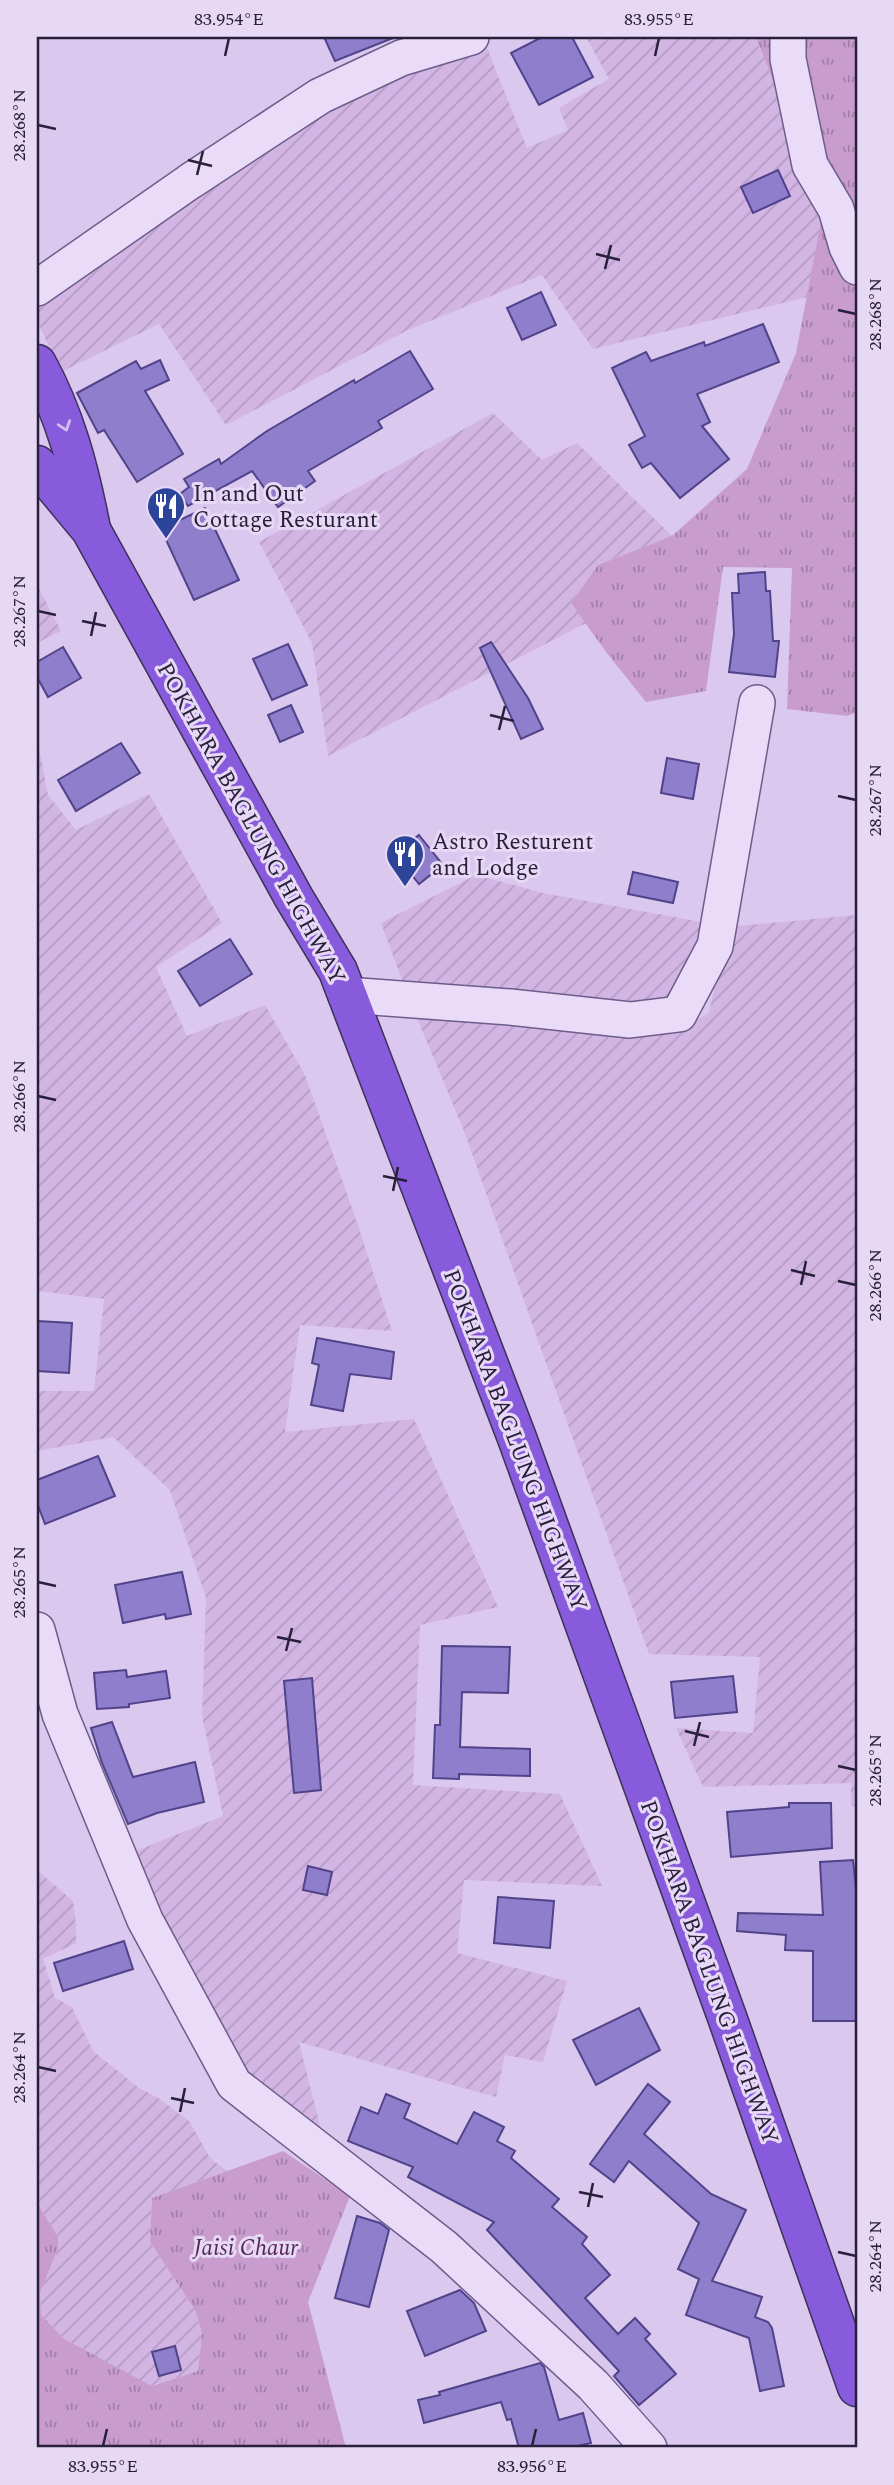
<svg xmlns="http://www.w3.org/2000/svg" width="894" height="2485" font-family="Spectral,serif">
  <defs>
    <pattern id="farmland-furrows" width="10" height="10" patternUnits="userSpaceOnUse" patternTransform="scale(1.75)"><rect width="10" height="10" fill="#d3b5e4"/><path d="M-1 1l2-2M0 10L10 0M9 11l2-2" fill="none" stroke="#b59bc4"/></pattern>
    <pattern id="grass-tufts" width="24" height="20" patternUnits="userSpaceOnUse" patternTransform="scale(1.75)"><rect width="24" height="20" fill="#c89ccd"/><path d="M3 7l-1-3M5 7V3M7 7l1-3M15 17l-1-3M17 17v-4M19 17l1-3" fill="none" stroke="#a27fa8"/></pattern>
  </defs>
  <rect width="100%" height="100%" fill="#dbc8ee"/>
  <g fill="url(#farmland-furrows)">
    <path d="M586 37H756L798 146 821 221 807 297 593 349 542 275 408 330 226 425 159 324 61 372 37 321V298L330 99 408 70 487 48 527 148 568 130 559 108 609 79Z"/>
    <path d="M493 413 542 460 577 443 672 536 598 565 571 603 586 623 328 756 312 643 259 542Z"/>
    <path d="M37 585 61 631 37 643Z"/>
    <path d="M37 737 48 795 76 830 149 794 222 923 156 967 187 1036 265 1005 305 1075 358 1225 392 1331 300 1325 285 1432 414 1419 498 1607 420 1625 413 1785 560 1794 602 1886 464 1880 457 1953 567 1981 543 2062 505 2055 496 2097 299 2042 322 2134 253 2082 201 1998 143 1875 136 1851 223 1816 202 1716 206 1598 170 1490 113 1437 37 1451V1391H94L104 1299 37 1291Z"/>
    <path d="M476 875 543 893 707 923 681 1003 558 1002 405 988 381 923Z"/>
    <path d="M857 915V1806H851V1783L703 1787 676 1728 753 1733 760 1657 649 1654 464 1131 412 1006 684 1027 709 1013 727 927Z"/>
    <path d="M37 1870 73 1901 76 1924V1943L43 1959 55 1998 72 2007 93 2051 139 2088 160 2099 190 2122 210 2158 227 2171 152 2198 150 2242 195 2310 202 2333 198 2371 151 2386 64 2339 41 2315 40 2293 58 2248V2237L37 2203Z"/>
  </g>
  <g fill="url(#grass-tufts)">
    <path d="M756 37H857V712L847 716 787 709 792 568 723 567 706 691 646 702 606 652 571 603 598 565 672 536 747 469 796 353 821 221 798 146Z"/>
    <path d="M283 2151 350 2196 308 2302 346 2448H37V2203L58 2237V2248L40 2293 41 2315 64 2339 152 2386 198 2371 202 2333 195 2310 150 2242 152 2198Z"/>
  </g>
  <g fill="#8e7ecc" stroke="#50438a" stroke-width="2">
    <path d="M324 37H393V38L335 61Z"/>
    <path d="M542 37H572L593 77 539 105 511 53Z"/>
    <path d="M778 170 790 196 753 213 741 187Z"/>
    <path d="M541 292 556 325 522 340 507 308Z"/>
    <path d="M763 324 779 362 697 394 710 422 702 426 729 459 680 498 651 463 642 468 629 445 645 436 612 368 646 352 651 361 704 342 705 346Z"/>
    <path d="M410 351 433 389 378 421 382 428 308 471 315 481 278 507 252 471 188 506 180 494 189 487 184 479 219 459 221 464 267 431 354 380 355 383Z"/>
    <path d="M160 360 169 380 145 391 183 454 137 482 104 430 98 433 77 393 136 361 141 369Z"/>
    <path d="M205 508 239 580 194 600 161 529Z"/>
    <path d="M765 572 766 591H770L773 641H779L775 677 729 672 734 634 732 593H739L738 574Z"/>
    <path d="M491 642 528 698 543 729 521 739 480 648Z"/>
    <path d="M288 644 307 685 272 700 253 659Z"/>
    <path d="M63 647 81 678 48 697 37 677V662Z"/>
    <path d="M291 705 303 732 280 742 268 715Z"/>
    <path d="M121 743 140 773 76 811 58 780Z"/>
    <path d="M667 758 699 764 693 799 661 793Z"/>
    <path d="M419 835 443 865 419 884 395 854Z"/>
    <path d="M633 872 678 882 673 903 628 894Z"/>
    <path d="M230 939 252 974 200 1006 178 971Z"/>
    <path d="M37 1321 72 1323 69 1373 37 1371Z"/>
    <path d="M317 1338 394 1352 391 1379 350 1374 343 1411 311 1405 319 1365 312 1363Z"/>
    <path d="M98 1456 115 1496 45 1524 37 1503V1480Z"/>
    <path d="M182 1572 191 1614 166 1619 165 1614 123 1623 115 1585Z"/>
    <path d="M442 1646 510 1647 508 1693 462 1692 460 1747 530 1749V1776L459 1774V1779L433 1778 435 1725H440Z"/>
    <path d="M126 1670 127 1677 166 1671 170 1698 129 1704V1707L97 1709 94 1673Z"/>
    <path d="M733 1676 737 1712 675 1718 671 1682Z"/>
    <path d="M312 1678 321 1790 294 1793 284 1681Z"/>
    <path d="M112 1722 133 1777 195 1762 204 1802 157 1813 128 1824 102 1763 91 1728Z"/>
    <path d="M789 1803H831L832 1848 731 1857 727 1812 789 1807Z"/>
    <path d="M853 1860 857 1897V2021H813V1951L785 1950 786 1935 737 1931 738 1913 823 1915 820 1862Z"/>
    <path d="M308 1866 332 1872 327 1895 303 1890Z"/>
    <path d="M498 1897 554 1901 550 1948 494 1943Z"/>
    <path d="M124 1941 133 1969 63 1991 54 1963Z"/>
    <path d="M639 2008 660 2050 596 2085 573 2040Z"/>
    <path d="M648 2084 670 2102 644 2134 711 2194 746 2210 712 2281 762 2297 755 2317 768 2322 772 2328 784 2386 760 2391 749 2338 686 2315 699 2279 678 2269 699 2223 629 2161 614 2182 590 2164Z"/>
    <path d="M386 2094 410 2104 404 2118 457 2144 474 2112 504 2127 497 2141 515 2151 511 2158 559 2199 552 2207 587 2237 582 2244 610 2275 585 2298 618 2334 635 2318 650 2334 645 2339 676 2374 639 2405 614 2376 619 2371 487 2230 494 2222 408 2177 413 2167 348 2141 361 2107 378 2114Z"/>
    <path d="M357 2216 380 2223 389 2230 369 2307 335 2298Z"/>
    <path d="M460 2290 474 2303 486 2331 425 2356 407 2311Z"/>
    <path d="M175 2346 181 2370 159 2376 152 2352Z"/>
    <path d="M540 2363 544 2367 559 2420 583 2413 591 2443 569 2448H519L511 2419 507 2420 501 2402 424 2423 418 2400 440 2395 439 2392Z"/>
  </g>
  <g fill="none" stroke-linecap="round" stroke-linejoin="round">
    <defs>
      <g id="minor">
        <path d="M788 37V59L810 165 836 209 847 247 857 267"/>
        <path d="M37 288 189 182 320 96 401 58 471 37"/>
        <path d="M346 995 510 1007 630 1020 679 1014 715 946 757 703"/>
        <path d="M37 1630 60 1714 145 1920 234 2084 444 2247 593 2385 649 2448"/>
      </g>
      <g id="highway">
        <path d="M37 364C65 415 79 468 90 524"/>
        <path d="M37 465 91 530 294 898 338 971 517 1438 727 2017 857 2387"/>
      </g>
    </defs>
    <use href="#minor" stroke="#6c5d8b" stroke-width="38"/>
    <use href="#highway" stroke="#3b3159" stroke-width="41"/>
    <use href="#minor" stroke="#eadcf9" stroke-width="35"/>
    <use href="#highway" stroke="#885bdc" stroke-width="38"/>
  </g>
  <defs><path id="oneway-chevron" d="M-2-3.5L2.5 0L-2 3.5" fill="none" stroke-width="1.6" stroke-linecap="round" stroke-linejoin="round" transform="scale(1.75)"/></defs>
  <use stroke="#d4bff1" href="#oneway-chevron" transform="translate(65 426) rotate(71)"/>
  <path fill="none" stroke="#28203b" stroke-width="2.5" d="M225 56 229 38M655 56 659 38M38 125 56 129M188 160 212 166M197 175 203 151M596 254 620 260M605 269 611 245M838 310 856 314M38 611 56 615M82 621 106 626M91 636 96 612M490 715 514 721M499 730 505 706M838 796 856 800M38 1096 56 1100M383 1176 407 1181M393 1191 398 1167M791 1270 815 1276M838 1281 856 1285M801 1285 806 1261M38 1582 56 1586M277 1637 301 1642M286 1651 292 1628M685 1731 709 1737M694 1746 700 1722M838 1766 856 1770M38 2067 56 2071M171 2098 194 2103M180 2112 185 2088M579 2192 603 2197M588 2207 593 2183M838 2252 856 2256M103 2446 107 2429M532 2446 536 2429"/>
  <defs>
    <symbol id="restaurant-pin" viewBox="-11 -11 22 30"><path d="M0 17L-7.5 6A9.5 9.5 0 1 1 7.5 6Z" fill="#2d4599" stroke="#e7d8f6"/><path d="M-5-6h1v4h1v-4h1v4h1v-4h1v5L-1.5 .5V6h-2V.5L-5-1ZM5-6V6H3V1.5H1.5Q1.5-4 5-6Z" fill="#fff"/></symbol>
  </defs>
  <g fill-rule="evenodd">
    <use href="#restaurant-pin" x="144" y="484" width="44" height="60"/>
    <use href="#restaurant-pin" x="383" y="832" width="44" height="60"/>
  </g>
  <g text-anchor="middle" stroke-width="6" stroke-linejoin="round" paint-order="stroke">
    <g font-size="23" fill="#28203b" stroke="#e7d8f6" text-anchor="start">
      <text x="193" y="501">In and Out<tspan x="193" dy="26">Cottage Resturant</tspan></text>
      <text x="432" y="849">Astro Resturent<tspan x="432" dy="26">and Lodge</tspan></text>
    </g>
    <g font-size="23" fill="#28203b" stroke="#e7d8f6">
      <text transform="translate(252 823) rotate(61)" y="8">POKHARA BAGLUNG HIGHWAY</text>
      <text transform="translate(516 1440) rotate(69)" y="8">POKHARA BAGLUNG HIGHWAY</text>
      <text transform="translate(710 1972) rotate(70)" y="8">POKHARA BAGLUNG HIGHWAY</text>
    </g>
    <g font-size="23" font-style="italic" fill="#572755" stroke="#e7d8f6">
      <text x="246" y="2255">Jaisi Chaur</text>
    </g>
  </g>
  <rect width="894" height="2485" fill="none" stroke="#e7d8f6" stroke-width="77"/>
  <rect x="38" y="38" width="818" height="2408" fill="none" stroke="#28203b" stroke-width="2.5"/>
  <g font-size="18" text-anchor="middle" fill="#28203b">
    <text x="229" y="25">83.954°E</text>
    <text x="659" y="25">83.955°E</text>
    <text transform="translate(19 125) rotate(-90)" y="6">28.268°N</text>
    <text transform="translate(875 314) rotate(-90)" y="6">28.268°N</text>
    <text transform="translate(19 611) rotate(-90)" y="6">28.267°N</text>
    <text transform="translate(875 800) rotate(-90)" y="6">28.267°N</text>
    <text transform="translate(19 1096) rotate(-90)" y="6">28.266°N</text>
    <text transform="translate(875 1285) rotate(-90)" y="6">28.266°N</text>
    <text transform="translate(19 1582) rotate(-90)" y="6">28.265°N</text>
    <text transform="translate(875 1770) rotate(-90)" y="6">28.265°N</text>
    <text transform="translate(19 2067) rotate(-90)" y="6">28.264°N</text>
    <text transform="translate(875 2256) rotate(-90)" y="6">28.264°N</text>
    <text x="103" y="2472">83.955°E</text>
    <text x="532" y="2472">83.956°E</text>
  </g>
</svg>
